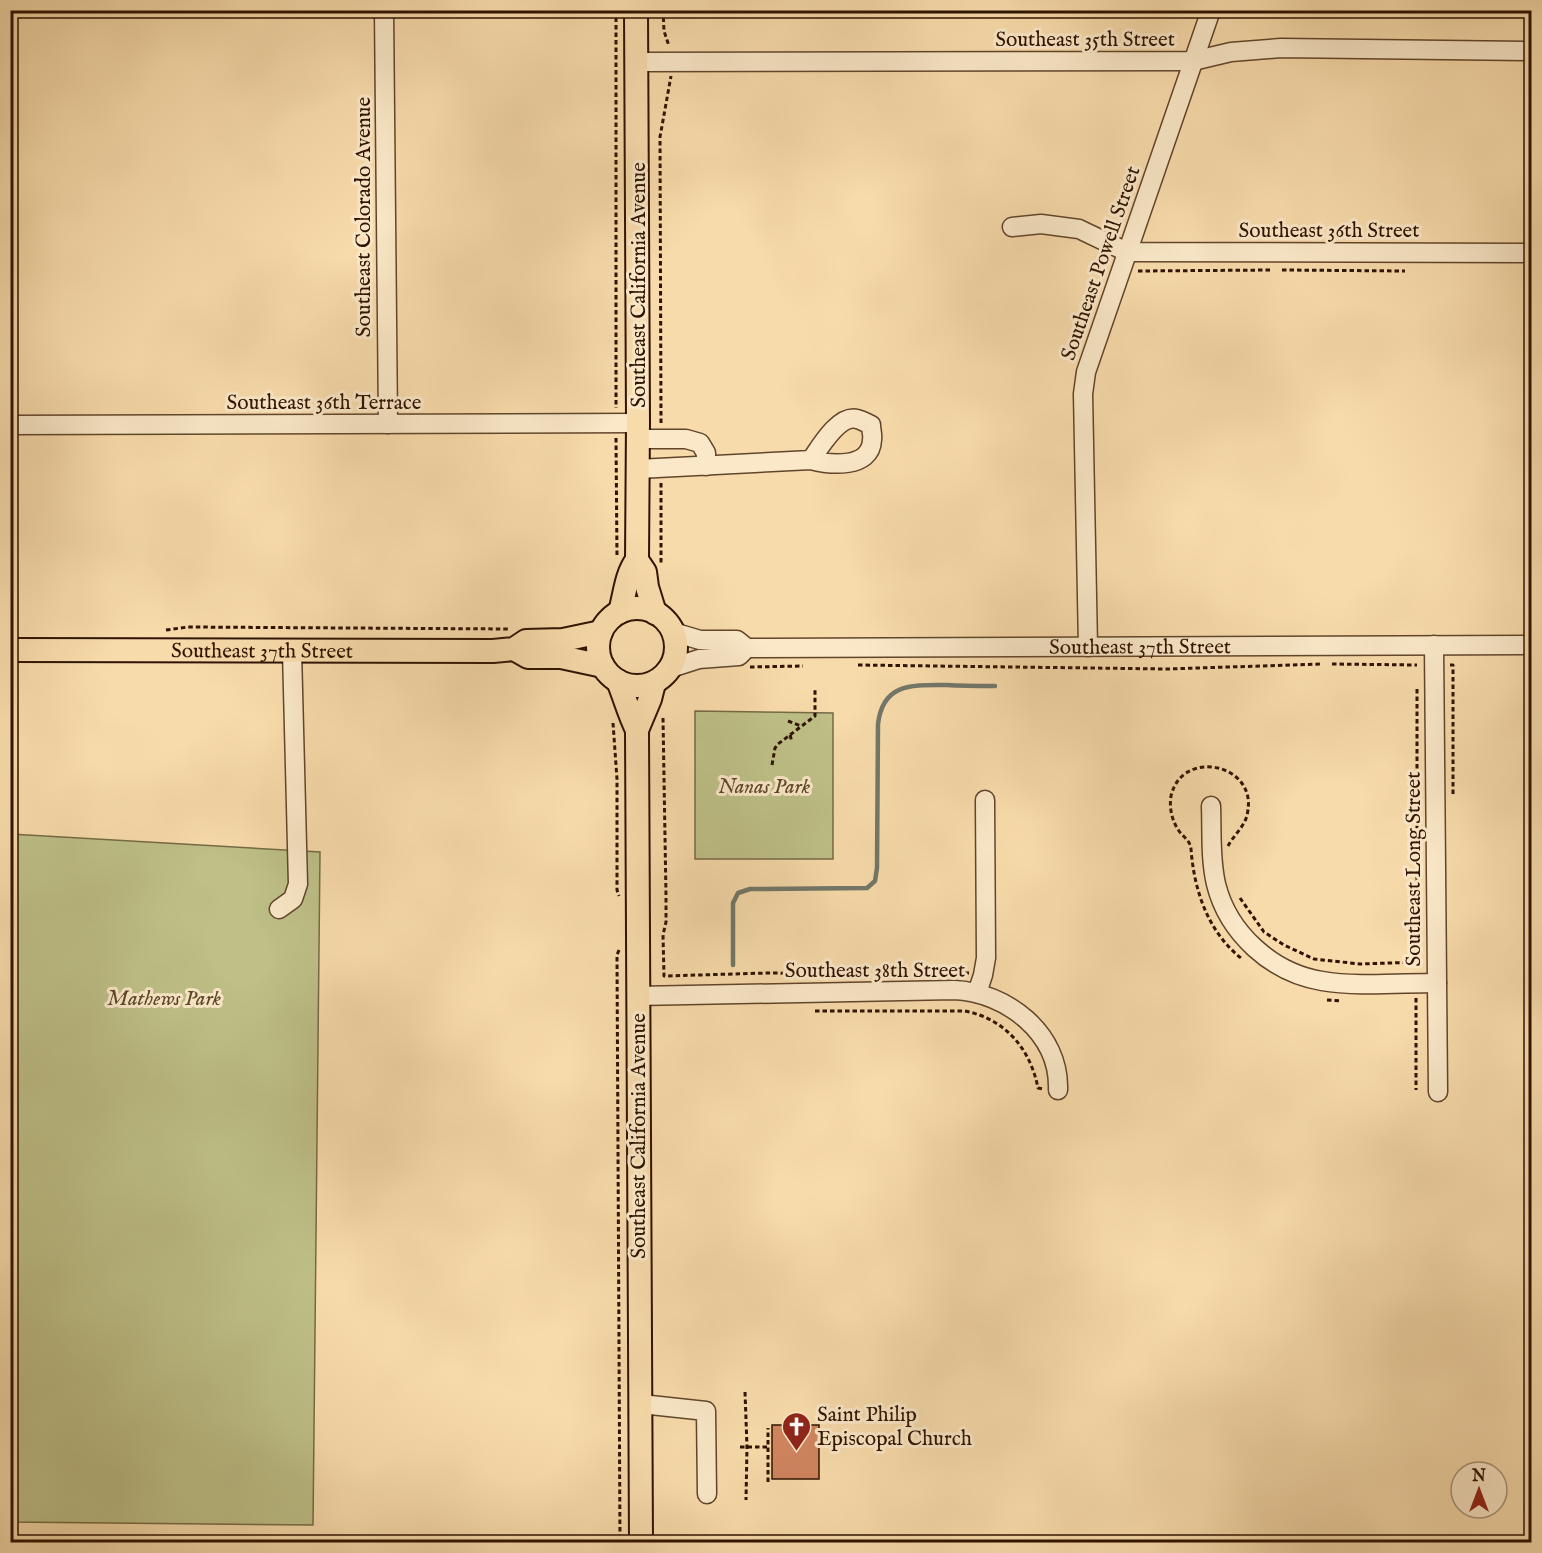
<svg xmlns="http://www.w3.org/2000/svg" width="1542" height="1553" font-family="'IM FELL English',serif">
  <rect width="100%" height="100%" fill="#f8dbab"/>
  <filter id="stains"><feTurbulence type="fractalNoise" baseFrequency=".00333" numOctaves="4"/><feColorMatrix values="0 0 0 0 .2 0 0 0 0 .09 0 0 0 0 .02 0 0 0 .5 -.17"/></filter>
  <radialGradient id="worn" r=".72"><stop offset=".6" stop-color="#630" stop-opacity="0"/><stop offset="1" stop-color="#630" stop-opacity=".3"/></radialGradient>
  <g fill="#bec088" stroke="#766a44" stroke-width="1.5">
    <path d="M695 711 833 713V859H695Z"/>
    <path d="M10 834 320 852 313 1525 11 1522Z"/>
  </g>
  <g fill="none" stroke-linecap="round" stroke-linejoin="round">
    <path stroke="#72776a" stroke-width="4.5" d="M733 965V903L738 893 750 889 867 888 875 881 877 868 878 724C883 682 914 685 947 685 963 686 979 686 995 686"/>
  </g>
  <rect fill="#d08560" stroke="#2f1300" stroke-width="1.5" x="772" y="1425" width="47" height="54"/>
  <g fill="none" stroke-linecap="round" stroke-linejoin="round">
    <defs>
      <g id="minor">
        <path d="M384 10 388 424"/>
        <path d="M636 62 1193 61 1231 52 1281 48 1532 51"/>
        <path d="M1012 227 1041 224 1079 229 1127 252 1532 253"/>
        <path d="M10 425 638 423"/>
        <path d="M638 439H686L700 443 706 453V466"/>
        <path d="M638 469 811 460C830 465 871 469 872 440 873 436 871 430 871 425 867 423 861 420 857 419 839 414 820 447 811 460"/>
        <path id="s1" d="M673 632 700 640H737L747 648 1532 645"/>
        <path d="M1434 645 1438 1092"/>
        <path d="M1088 647 1083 394 1086 372 1211 10"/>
        <path d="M671 668 699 659 739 656 747 648"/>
        <path d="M1211 806C1212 832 1210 858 1216 884 1228 933 1272 973 1322 981 1355 987 1402 983 1437 983"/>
        <path d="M279 909 293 899 298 884 292 651"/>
        <path d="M977 993 983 975 986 958 985 800"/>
        <path d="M637 996 954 990C1006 992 1060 1033 1058 1090"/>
        <path d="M641 1404 706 1411 707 1494"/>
      </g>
      <g id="major">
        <path d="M637 560 645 572 647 587 655 613"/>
        <circle cx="637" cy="647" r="39"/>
        <path d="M620 612C625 594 626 574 637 560L638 423 636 10"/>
        <path d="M514 649 528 657H561L603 666"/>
        <path id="s2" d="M10 650 493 651 514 649 526 641 563 640 601 632"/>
        <path d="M618 681C625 698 629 714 637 730"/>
        <path d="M641 1542 637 730 650 699 654 683"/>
      </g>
    </defs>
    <use href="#minor" stroke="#61452b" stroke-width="21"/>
    <use href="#major" stroke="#2f1300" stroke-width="26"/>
    <g stroke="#2f1300" stroke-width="3" stroke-dasharray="4.5 3" stroke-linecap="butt">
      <path d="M616 10V408"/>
      <path d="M663 10 664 31 669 46"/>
      <path d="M1282 270 1405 271"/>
      <path d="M1138 271 1273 270"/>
      <path d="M661 423 660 137 671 76"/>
      <path d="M616 438 617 558"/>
      <path d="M661 483V564"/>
      <path d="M166 630 188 627 510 629"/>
      <path d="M1332 664 1417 665"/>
      <path d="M858 665 1167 669 1322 664"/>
      <path d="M1450 665H1453V796"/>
      <path d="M750 667 803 666"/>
      <path d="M1417 689V968"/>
      <path d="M663 718 666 896V922L663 935 664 976 767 973 870 974"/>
      <path d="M788 721 801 726"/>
      <path d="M613 723 617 779V890L619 896"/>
      <path d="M790 735 792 742"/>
      <path d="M772 765 775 748 778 744 815 716V690"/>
      <path d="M1228 846C1233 836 1245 826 1247 815 1260 764 1182 747 1171 796 1169 808 1172 821 1179 831 1184 838 1190 840 1191 849 1194 890 1208 932 1241 958"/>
      <path d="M1240 898 1264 932 1284 945 1314 959 1360 964 1418 962"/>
      <path d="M619 950 617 955 620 1542"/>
      <path d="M912 973H969"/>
      <path d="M1416 998V1090"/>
      <path d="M1327 1000 1341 1001"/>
      <path d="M815 1011H965C1005 1019 1030 1048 1038 1088L1043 1089"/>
      <path d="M745 1392 747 1447 746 1500"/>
      <path d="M740 1447H768"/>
      <path d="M768 1482V1428"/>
    </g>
    <use href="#minor" stroke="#fae8c8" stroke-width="18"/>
    <use href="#major" stroke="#f8dbab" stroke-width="22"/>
  </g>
  <defs>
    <symbol id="church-pin" viewBox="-11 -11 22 30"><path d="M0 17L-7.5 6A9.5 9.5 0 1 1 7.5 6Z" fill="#8f2418" stroke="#fae8c8"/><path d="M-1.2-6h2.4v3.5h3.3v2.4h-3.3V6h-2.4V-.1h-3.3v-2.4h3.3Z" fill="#fff"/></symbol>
  </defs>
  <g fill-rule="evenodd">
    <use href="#church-pin" x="780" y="1410" width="33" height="45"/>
  </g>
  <g text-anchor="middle" stroke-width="6" stroke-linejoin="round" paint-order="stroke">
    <g font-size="21" fill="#2f1300" stroke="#fae8c8">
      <text x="1085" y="46">Southeast 35th Street</text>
      <text transform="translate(363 217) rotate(-90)" y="7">Southeast Colorado Avenue</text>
      <text x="1329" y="237">Southeast 36th Street</text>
      <text transform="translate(1100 263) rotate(-71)" y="7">Southeast Powell Street</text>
      <text transform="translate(638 285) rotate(-90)" y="7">Southeast California Avenue</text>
      <text x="324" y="409">Southeast 36th Terrace</text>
      <text dy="7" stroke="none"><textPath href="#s1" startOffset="471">Southeast 37th Street</textPath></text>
      <text dy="7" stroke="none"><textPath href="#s2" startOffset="252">Southeast 37th Street</textPath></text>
      <text transform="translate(1413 869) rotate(-90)" y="7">Southeast Long Street</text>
      <text x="875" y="977">Southeast 38th Street</text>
      <text transform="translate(638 1136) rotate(-90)" y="7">Southeast California Avenue</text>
    </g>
    <g font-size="21" font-style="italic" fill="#5a4729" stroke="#fae8c8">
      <text x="764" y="793">Nanas Park</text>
      <text x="164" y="1005">Mathews Park</text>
    </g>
    <g font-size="21" fill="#2f1300" stroke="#fae8c8" text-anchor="start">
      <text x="817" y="1421">Saint Philip<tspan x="817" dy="24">Episcopal Church</tspan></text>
    </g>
  </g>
  <rect width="1542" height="1553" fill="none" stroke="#f8dbab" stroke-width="36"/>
  <rect x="12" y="12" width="1518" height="1529" fill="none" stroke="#2f1300" stroke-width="3"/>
  <rect x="18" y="18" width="1506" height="1517" fill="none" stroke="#2f1300" stroke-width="1.5"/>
  <g transform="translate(1479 1490)"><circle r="28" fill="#fae8c8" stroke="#a99378" stroke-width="1.5"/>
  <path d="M0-4.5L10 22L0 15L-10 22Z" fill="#8f2418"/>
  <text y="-9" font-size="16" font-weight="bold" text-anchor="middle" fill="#2f1300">N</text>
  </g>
  <rect width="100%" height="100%" filter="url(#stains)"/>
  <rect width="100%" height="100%" fill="url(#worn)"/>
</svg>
